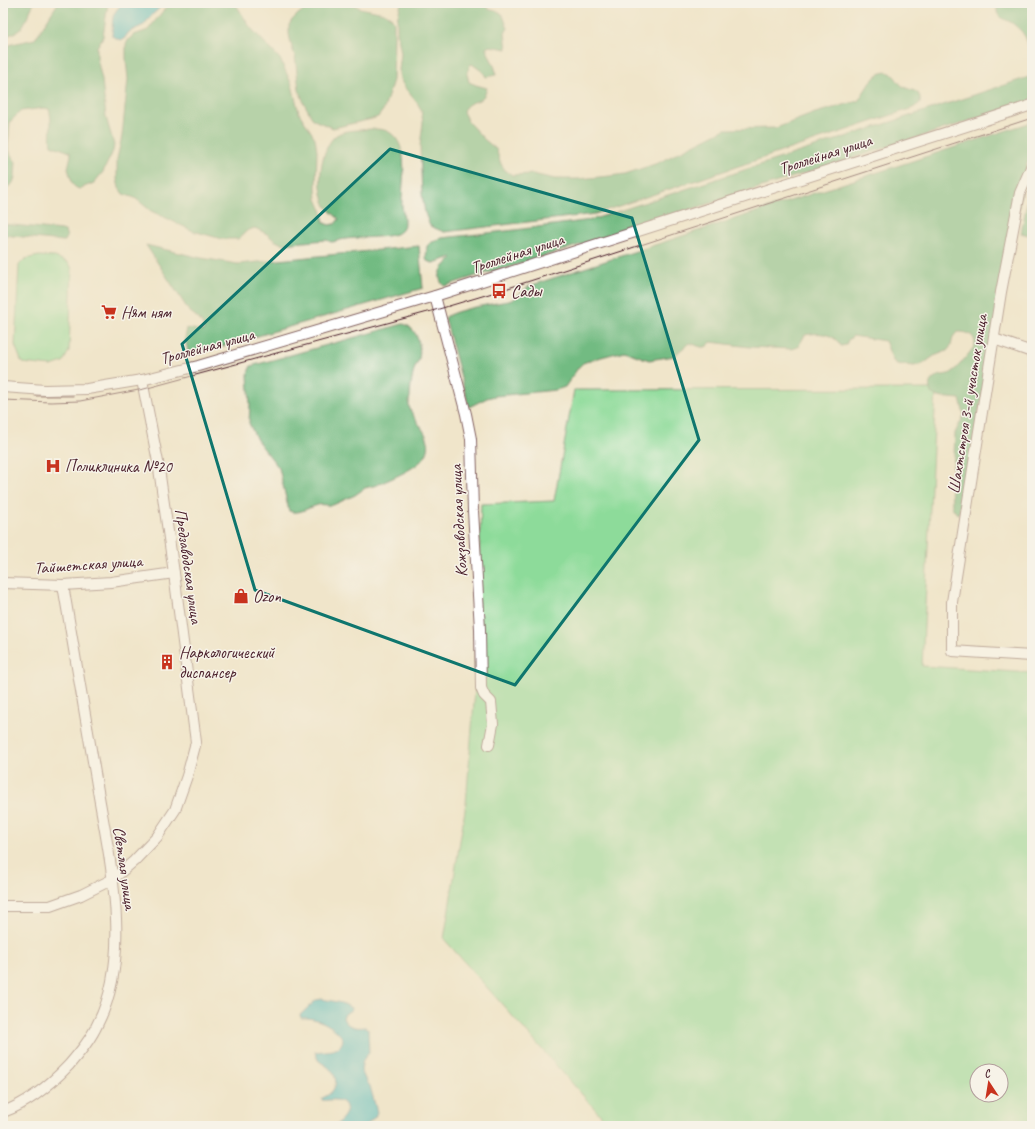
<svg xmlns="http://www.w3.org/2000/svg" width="1035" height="1129" font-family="Caveat,sans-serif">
  <rect width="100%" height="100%" fill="#f7f3e8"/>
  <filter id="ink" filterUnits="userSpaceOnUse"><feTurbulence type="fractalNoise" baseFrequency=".025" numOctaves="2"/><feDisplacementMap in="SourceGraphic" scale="8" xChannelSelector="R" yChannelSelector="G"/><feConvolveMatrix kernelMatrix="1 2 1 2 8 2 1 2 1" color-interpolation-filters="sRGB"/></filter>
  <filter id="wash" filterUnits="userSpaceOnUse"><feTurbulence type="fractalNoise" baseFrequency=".012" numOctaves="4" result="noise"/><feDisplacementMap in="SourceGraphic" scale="16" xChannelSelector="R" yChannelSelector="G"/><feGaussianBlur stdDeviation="0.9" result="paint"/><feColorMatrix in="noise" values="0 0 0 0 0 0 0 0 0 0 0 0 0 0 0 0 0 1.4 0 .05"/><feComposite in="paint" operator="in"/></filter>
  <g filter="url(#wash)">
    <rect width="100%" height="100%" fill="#f0e5ca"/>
    <g fill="#8ddb9a" stroke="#6c7d62" fill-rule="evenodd">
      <path d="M39 256 55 257 69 263 72 269 69 351 63 362 51 366 22 363 15 345 19 265 25 259Z"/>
      <path d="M936 389 922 666 1032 673V1126H610L444 939 466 804 475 689 481 504 554 501 574 390ZM977 1071H1001V1095H977Z"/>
    </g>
    <g fill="#72bb82" stroke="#5e6d56">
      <path d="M3 3H34C30 10 24 28 18 31 14 34 8 35 3 37Z"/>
      <path d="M58 3H108L103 37 97 47V58L102 80 106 117 114 145 113 151 103 172 94 183 79 189 75 187 73 185 70 176 68 168 71 155 70 152 51 145C49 133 53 121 49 109L44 108 21 111 10 122 8 147 11 155 16 162 15 177 13 183 3 191V48L12 44 35 39Z"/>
      <path d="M171 3H235L250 27 280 59 292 85 299 113 315 138 317 151 316 188 317 199 321 208 324 223 329 225 335 224 339 219C335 215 329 211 326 206 317 187 319 153 334 137 340 131 352 130 360 130 368 129 380 128 387 131 411 142 402 181 402 201 401 209 407 223 402 230 396 239 356 237 346 239 341 239 336 242 331 242 329 241 327 240 325 240L282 244 274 240 267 234 255 228 248 230 238 239H222L193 231 164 217 151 211 135 198 123 194 119 188 117 179V159L122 136 128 79 126 60V44L129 39 134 35 148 30 166 7Z"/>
      <path d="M314 3H351L360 8 384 13 391 17 394 22V36L393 80 384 109 378 117 372 119 333 128 316 121 312 118 304 103 299 90 295 56 292 48 289 34V25L292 20 298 14Z"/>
      <path d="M401 3H485C489 14 494 8 501 13 505 17 505 24 508 28L505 33 507 49 490 46 486 48 495 68 496 75 486 77 483 72 472 64 470 65 467 74 469 82 476 85 487 88C483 107 468 97 463 112L469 123 485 140 496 149 501 164 505 170 512 175 533 174 555 179H578L610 176 625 174 658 163 725 129 776 128 815 113 858 101C864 93 872 75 882 73 895 69 895 82 904 87 912 91 922 90 920 103L913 108 595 214 444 232 430 226 425 213 422 194 420 146 423 122 421 110 418 104 405 88 400 79 399 70 401 53 397 32V20Z"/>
      <path d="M999 3H1032V53C1028 46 1027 38 1022 32 1019 29 1016 26 1012 23 1004 18 992 17 999 3Z"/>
      <path d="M1032 76V101L504 269 482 274 445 286 443 285C435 275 443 266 452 259V257L433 263 427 261 426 258 427 246 430 243 442 238 515 230 591 220Z"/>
      <path d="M1032 122V155L1027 164 959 513 957 514 952 507 951 483 954 457 955 433 964 415 960 399 938 397 931 393C930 388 928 385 931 381 935 374 944 376 951 373 954 372 974 348 975 345 975 341 974 338 972 336 967 332 963 332 957 332L953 337 951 346 947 351 934 356 923 364 914 366 897 364 893 361 885 341 853 336 848 340 846 345 841 346C833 333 820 332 805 335L798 347 792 349 750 347 711 342C704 352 699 345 689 343L674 356 668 357 649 360 624 351 594 359 583 363 578 368 565 387 556 390 495 396 487 398 469 407 445 318C451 310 497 303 509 301L514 299 529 286Z"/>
      <path d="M1032 188V236L1021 233 1029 193Z"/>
      <path d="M3 224 62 230 65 231 67 237 65 241H63L3 235Z"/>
      <path d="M146 245 201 258 238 264 419 246 423 288 189 356 185 338 187 328 204 331C203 321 197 317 189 311Z"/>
      <path d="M403 324C416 326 422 346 419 358 418 362 415 366 414 370 412 378 410 388 410 397 409 399 409 403 409 406 413 422 436 437 426 455 419 468 390 479 377 485 373 486 369 487 365 488 362 490 358 493 355 495 348 498 340 502 333 505 327 506 321 503 315 506 307 508 298 515 289 511L279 468 257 440 249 423 250 405 248 375 249 370 251 366Z"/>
    </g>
    <g fill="#4dbbc4" stroke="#4c6d78">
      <path d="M123 3H165L150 17 144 25 129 32 124 39 120 40 112 36C113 19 110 15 123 3Z"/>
      <path d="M322 999C331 1001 345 1002 352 1009L345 1014 343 1018C348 1028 356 1028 366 1027L368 1029 369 1053 363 1060 361 1070 365 1079 370 1086 377 1112 375 1117 365 1126H336C341 1119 351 1112 344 1103 342 1101 338 1100 335 1100 330 1099 328 1101 322 1100V1098C337 1092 340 1079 329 1068 326 1065 321 1063 318 1060L315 1052C326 1050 341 1053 343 1039 335 1026 317 1017 301 1018L300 1015 316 1000Z"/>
    </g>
  </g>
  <g filter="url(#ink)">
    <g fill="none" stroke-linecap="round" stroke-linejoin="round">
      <defs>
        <g id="minor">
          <path d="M1032 165 1020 193 1001 292 952 602V651L1032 656"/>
          <path d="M435 296 466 414 471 439 473 511 480 629 481 688 484 695 491 702 493 724 489 745"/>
          <path d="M994 339 1032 352"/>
          <path d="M3 387 45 390 87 389 142 380 198 366 435 296 1032 105"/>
          <path d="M3 583 63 585 111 582 174 573"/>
          <path d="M3 906H50L81 895 113 879 134 861 157 837 175 810 187 776 196 742 174 573 158 462 142 380"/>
          <path d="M3 1112C28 1103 51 1084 69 1065 80 1052 91 1039 98 1023 134 952 108 854 96 779 85 715 74 650 63 585"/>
        </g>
      </defs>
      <use href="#minor" stroke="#846463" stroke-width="12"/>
      <use href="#minor" stroke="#fff" stroke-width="10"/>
      <g stroke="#4a1f2b" stroke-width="1">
        <path d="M35 396H73"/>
        <path d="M3 400 51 402 80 401 144 389 439 309 499 291 1032 118"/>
      </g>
    </g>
  </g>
  <path d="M0 0H1035V1129H0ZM390 149 632 218 699 440 515 685 255 590 182 344Z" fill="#f0e5ca" fill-opacity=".55" fill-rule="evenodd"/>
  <path fill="none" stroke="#0f766e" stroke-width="3" stroke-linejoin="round" d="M390 149 632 218 699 440 515 685 255 590 182 344Z"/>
  <defs>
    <symbol id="bus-bare" viewBox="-9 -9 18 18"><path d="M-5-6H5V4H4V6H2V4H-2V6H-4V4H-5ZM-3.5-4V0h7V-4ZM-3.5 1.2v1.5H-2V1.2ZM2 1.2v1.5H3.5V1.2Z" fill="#c8321e" stroke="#f7f3e8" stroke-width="2.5" paint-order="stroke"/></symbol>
    <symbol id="supermarket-bare" viewBox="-9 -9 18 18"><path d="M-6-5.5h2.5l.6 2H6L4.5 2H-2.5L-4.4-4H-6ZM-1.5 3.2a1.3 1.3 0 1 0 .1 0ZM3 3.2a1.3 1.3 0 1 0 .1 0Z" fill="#c8321e" stroke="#f7f3e8" stroke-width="2.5" paint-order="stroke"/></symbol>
    <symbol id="hospital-bare" viewBox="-9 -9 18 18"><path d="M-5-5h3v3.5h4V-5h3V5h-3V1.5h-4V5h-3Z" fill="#c8321e" stroke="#f7f3e8" stroke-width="2.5" paint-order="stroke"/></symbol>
    <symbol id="shop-bare" viewBox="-9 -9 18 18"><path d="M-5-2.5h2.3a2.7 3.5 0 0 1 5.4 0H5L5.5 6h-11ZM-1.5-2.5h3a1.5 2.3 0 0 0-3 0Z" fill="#c8321e" stroke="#f7f3e8" stroke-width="2.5" paint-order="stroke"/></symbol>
    <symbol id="building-bare" viewBox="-9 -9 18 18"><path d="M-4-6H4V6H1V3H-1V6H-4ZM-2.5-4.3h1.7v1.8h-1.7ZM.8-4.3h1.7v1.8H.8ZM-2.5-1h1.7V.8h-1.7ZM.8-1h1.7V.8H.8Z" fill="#c8321e" stroke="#f7f3e8" stroke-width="2.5" paint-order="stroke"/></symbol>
  </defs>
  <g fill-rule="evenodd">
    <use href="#bus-bare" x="488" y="280" width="22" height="22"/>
    <use href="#supermarket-bare" x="98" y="301" width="22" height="22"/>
    <use href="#hospital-bare" x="42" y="455" width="22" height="22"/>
    <use href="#shop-bare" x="230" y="585" width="22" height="22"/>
    <use href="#building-bare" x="156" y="651" width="22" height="22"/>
  </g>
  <g text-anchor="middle" stroke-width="3" stroke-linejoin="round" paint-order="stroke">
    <g font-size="17" fill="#4a1f2b" stroke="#f7f3e8">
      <text transform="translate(825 154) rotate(-18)" y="6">Троллейная улица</text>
      <text transform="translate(517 253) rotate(-18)" y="6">Троллейная улица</text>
      <text transform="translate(207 346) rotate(-15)" y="6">Троллейная улица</text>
      <text transform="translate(967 404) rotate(-81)" y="6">Шахтстроя 3-й участок улица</text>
      <text transform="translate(458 521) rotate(-93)" y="6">Кожзаводская улица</text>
      <text transform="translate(88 564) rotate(-4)" y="6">Тайшетская улица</text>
      <text transform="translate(189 566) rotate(82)" y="6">Предзаводская улица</text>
      <text transform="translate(125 868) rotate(82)" y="6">Светлая улица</text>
    </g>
    <g font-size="17" fill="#4a1f2b" stroke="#f7f3e8" text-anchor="start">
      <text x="511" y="297">Сады</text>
      <text x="121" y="318">Ням ням</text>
      <text x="65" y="472">Поликлиника №20</text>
      <text x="253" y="602">Ozon</text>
      <text x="179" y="658">Наркологический<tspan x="179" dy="20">диспансер</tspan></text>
    </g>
  </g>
  <rect width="1035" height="1129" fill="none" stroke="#f7f3e8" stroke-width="16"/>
  <g transform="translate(989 1083) rotate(348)"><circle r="19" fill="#f7f3e8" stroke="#b29e9c"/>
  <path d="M0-3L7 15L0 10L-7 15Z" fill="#c8321e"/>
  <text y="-6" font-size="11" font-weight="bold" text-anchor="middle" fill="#4a1f2b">С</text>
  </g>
</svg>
